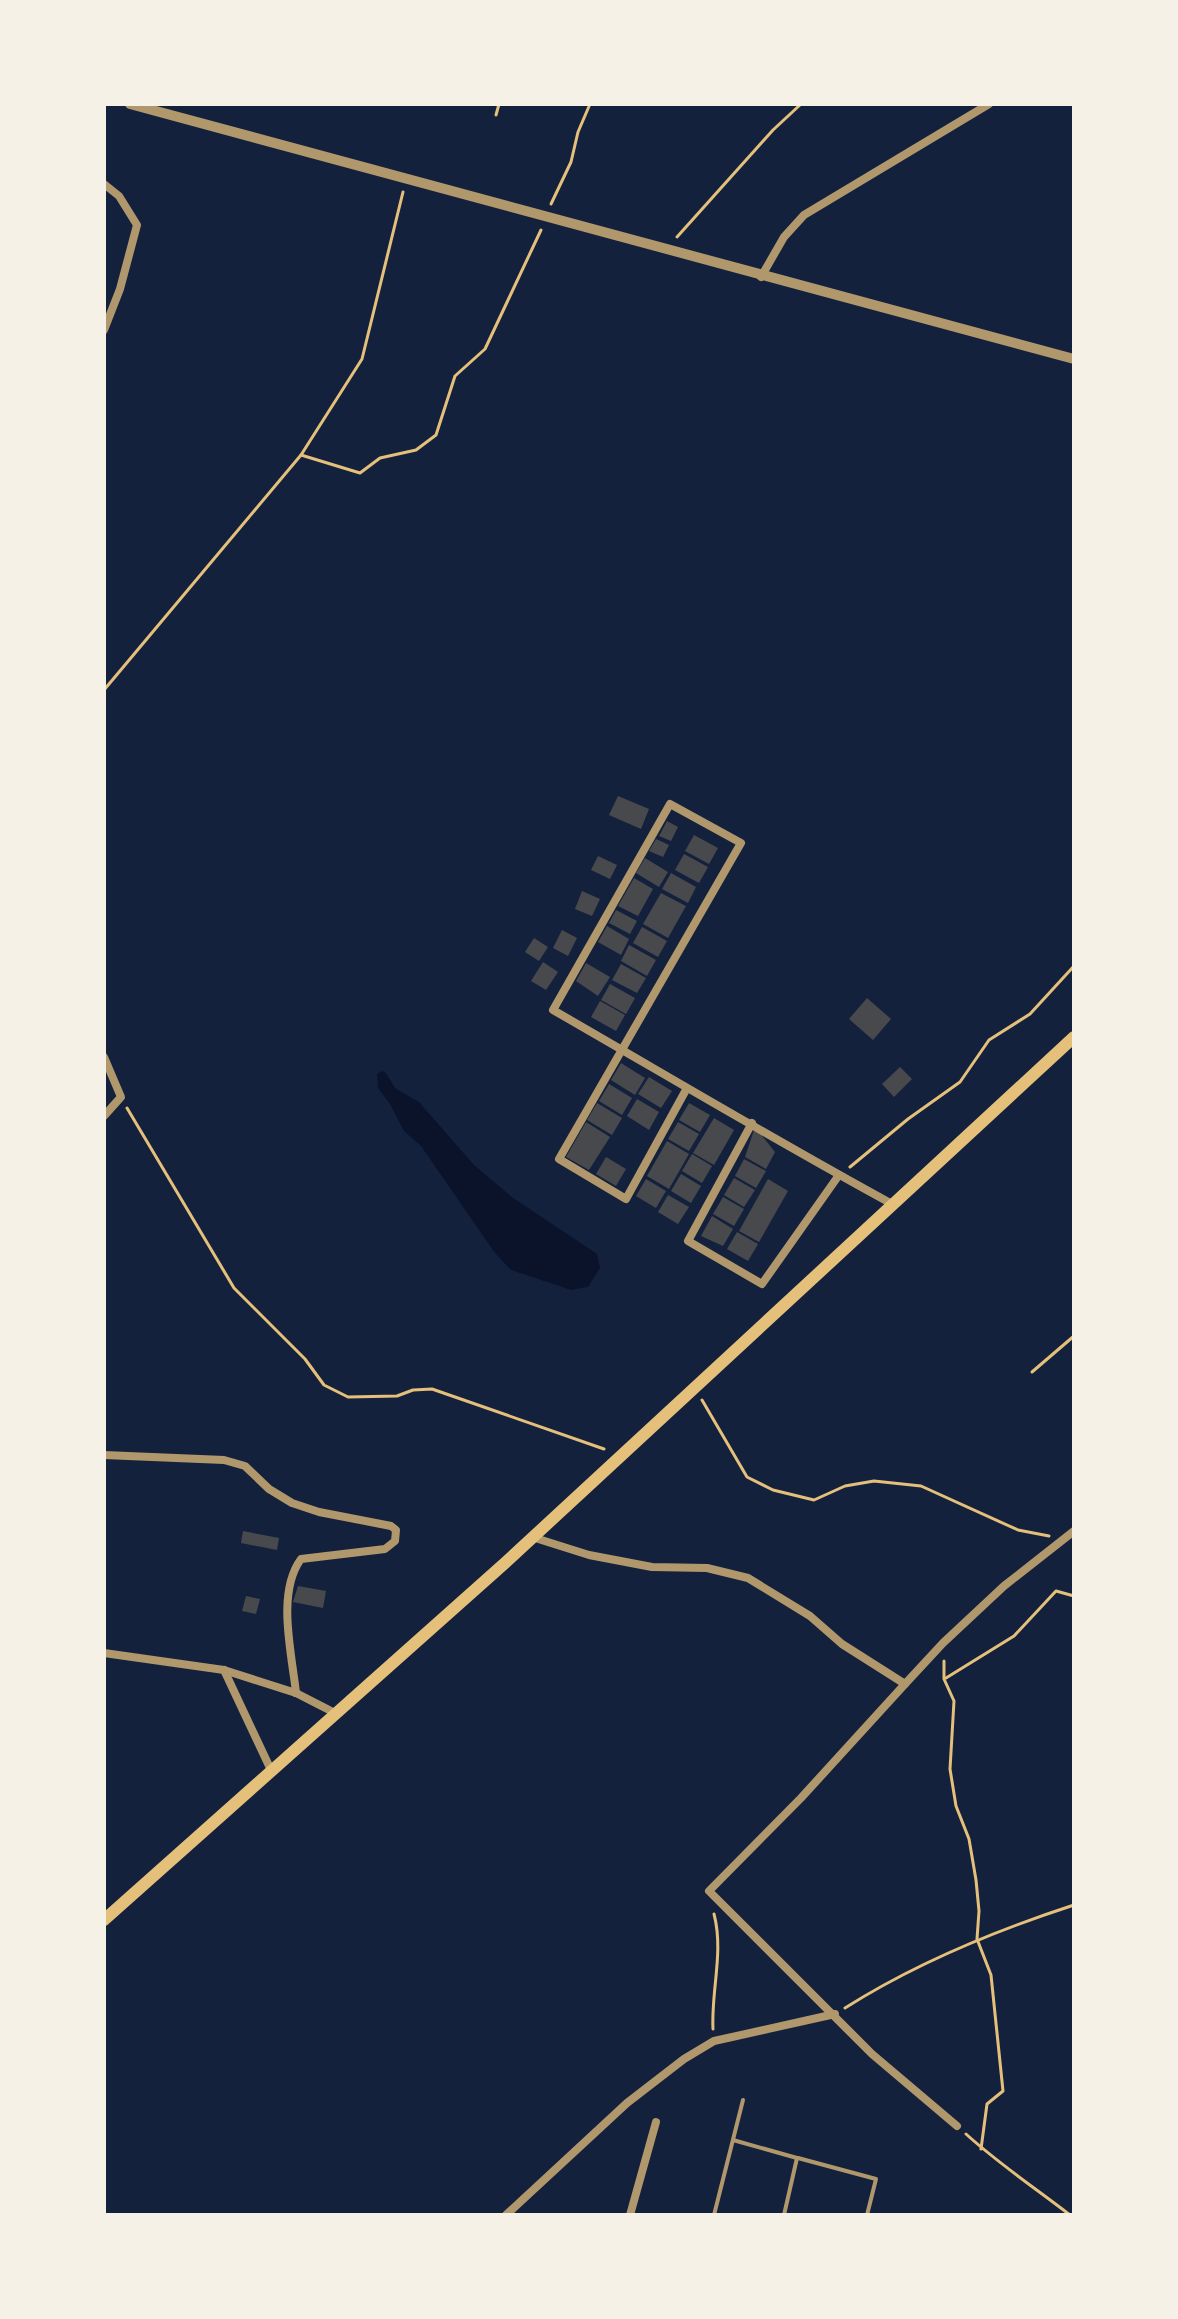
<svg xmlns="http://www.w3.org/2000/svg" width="1178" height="2319" font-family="Manrope,sans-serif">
  <rect width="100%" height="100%" fill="#14213d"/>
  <path fill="#0b132b" d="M382 1071 386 1073 395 1088 419 1102 474 1165 513 1198 597 1254 600 1268 588 1287 571 1290 511 1270 495 1253 421 1146 404 1131 390 1104 378 1088 377 1074Z"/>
  <g fill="#48494c">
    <path d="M618 796 649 809 641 829 609 815Z"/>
    <path d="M667 821 678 827 671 841 659 836Z"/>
    <path d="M694 835 718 848 709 864 685 851Z"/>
    <path d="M656 839 669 845 663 857 649 851Z"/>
    <path d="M684 854 708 867 699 883 675 870Z"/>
    <path d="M598 856 617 865 610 879 591 870Z"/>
    <path d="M645 858 668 872 659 887 636 873Z"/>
    <path d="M671 873 696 887 688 903 662 889Z"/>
    <path d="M634 878 653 889 638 916 618 906Z"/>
    <path d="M582 891 600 899 592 916 575 909Z"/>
    <path d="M661 893 686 906 668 938 643 924Z"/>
    <path d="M616 910 637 921 630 934 609 923Z"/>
    <path d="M607 926 629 939 621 955 598 942Z"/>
    <path d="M642 927 667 941 658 957 633 943Z"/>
    <path d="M562 930 577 938 568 956 553 948Z"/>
    <path d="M534 938 548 947 539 961 525 952Z"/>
    <path d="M629 945 656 960 647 976 621 961Z"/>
    <path d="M543 962 558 972 546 990 531 981Z"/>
    <path d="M586 963 610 977 598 996 576 981Z"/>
    <path d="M621 964 646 978 637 993 612 980Z"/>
    <path d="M610 984 635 998 626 1014 601 1000Z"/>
    <path d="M867 998 891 1019 873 1040 849 1019Z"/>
    <path d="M600 1001 625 1015 616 1031 591 1017Z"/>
    <path d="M621 1063 645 1078 635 1095 611 1080Z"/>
    <path d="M900 1067 912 1079 894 1097 882 1084Z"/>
    <path d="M649 1077 672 1091 661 1108 638 1094Z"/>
    <path d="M609 1084 632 1098 622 1115 599 1101Z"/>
    <path d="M637 1099 659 1112 649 1130 627 1116Z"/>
    <path d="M597 1103 622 1118 612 1135 587 1120Z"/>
    <path d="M689 1103 710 1115 700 1132 679 1120Z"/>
    <path d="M714 1118 734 1130 714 1165 693 1153Z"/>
    <path d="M586 1122 610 1137 589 1170 566 1157Z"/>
    <path d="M678 1122 699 1134 689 1151 668 1139Z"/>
    <path d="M755 1127 775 1152 766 1169 745 1157Z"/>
    <path d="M667 1141 689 1154 669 1189 647 1176Z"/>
    <path d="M692 1154 712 1166 702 1183 682 1171Z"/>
    <path d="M606 1157 626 1169 616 1186 596 1174Z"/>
    <path d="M744 1159 766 1171 756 1188 735 1176Z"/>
    <path d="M681 1174 701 1186 691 1203 671 1191Z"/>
    <path d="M734 1178 755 1190 744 1207 724 1195Z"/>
    <path d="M646 1179 666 1191 656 1208 636 1196Z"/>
    <path d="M768 1179 788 1191 759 1242 739 1231Z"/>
    <path d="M668 1195 689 1207 678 1224 658 1212Z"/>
    <path d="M723 1197 744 1209 734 1226 713 1214Z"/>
    <path d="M712 1216 733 1229 723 1246 701 1236Z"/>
    <path d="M737 1232 758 1244 748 1261 727 1249Z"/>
    <path d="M243 1531 279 1538 277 1550 241 1543Z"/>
    <path d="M298 1586 326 1591 323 1608 293 1602Z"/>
    <path d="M246 1596 260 1599 256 1614 242 1611Z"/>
  </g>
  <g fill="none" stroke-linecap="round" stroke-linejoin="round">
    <g stroke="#e5c07b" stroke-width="3">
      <path d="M496 115 499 104"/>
      <path d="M551 204 571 162 578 132 590 104"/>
      <path d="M677 237 773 130 801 104"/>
      <path d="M301 455 360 473 380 458 416 450 436 435 455 376 485 349 541 230"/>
      <path d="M104 690 301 455 362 359 403 192"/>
      <path d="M127 1108 234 1288 305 1359 324 1385 348 1397 397 1396 413 1390 432 1389 604 1449"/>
      <path d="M850 1167 908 1119 960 1082 989 1040 1030 1014 1074 966"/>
      <path d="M1032 1372 1074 1336"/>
      <path d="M702 1400 747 1477 773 1490 814 1500 845 1486 874 1481 921 1486 1018 1530 1049 1536"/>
      <path d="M944 1661V1679L954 1701 950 1769 956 1806 969 1839 976 1880 979 1911 977 1939 991 1975 1003 2091 987 2104 981 2149"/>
      <path d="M946 1678 1014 1636 1056 1591 1074 1596"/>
      <path d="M845 2008C916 1963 994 1931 1074 1905"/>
      <path d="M713 2029C711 1991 724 1952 714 1914"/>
      <path d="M966 2134C999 2164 1035 2188 1070 2215"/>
    </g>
    <g stroke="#b1986c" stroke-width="4">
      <path d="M733 2140 797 2158 784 2215"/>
      <path d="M798 2158 876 2179 867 2215"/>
      <path d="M714 2215 743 2100"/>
    </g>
    <g stroke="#b1986c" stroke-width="8">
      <path d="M104 184 119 196 137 225 120 289 104 330"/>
      <path d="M761 277 784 237 804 215 989 104"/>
      <path d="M104 1057 121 1097 104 1116"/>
      <path d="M687 1088 626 1199 559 1159 741 843 670 804 553 1010C666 1075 778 1142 892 1204"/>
      <path d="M752 1123 688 1241 762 1284 839 1175"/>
      <path d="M104 1455 224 1460 245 1466 269 1489 292 1503 319 1512 391 1526 396 1530 395 1541 385 1549 301 1559C276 1593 292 1654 296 1693"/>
      <path d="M532 1537 589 1555 652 1567 707 1568 748 1578 810 1616 842 1644 905 1684 943 1643 1004 1586 1074 1531"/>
      <path d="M104 1653 224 1670 296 1693 335 1713"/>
      <path d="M224 1670 271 1770"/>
      <path d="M905 1684 801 1798 709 1891 872 2054 957 2126"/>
      <path d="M506 2215 627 2103 684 2059 714 2041 835 2014"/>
      <path d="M630 2215 656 2122"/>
    </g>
    <path stroke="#b1986c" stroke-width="10" d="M130 104C445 189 759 277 1074 359"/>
    <path stroke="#e5c07b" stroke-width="12" d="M104 1920 505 1563 1074 1037"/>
  </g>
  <rect width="1178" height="2319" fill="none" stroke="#f6f1e7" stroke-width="212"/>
</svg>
